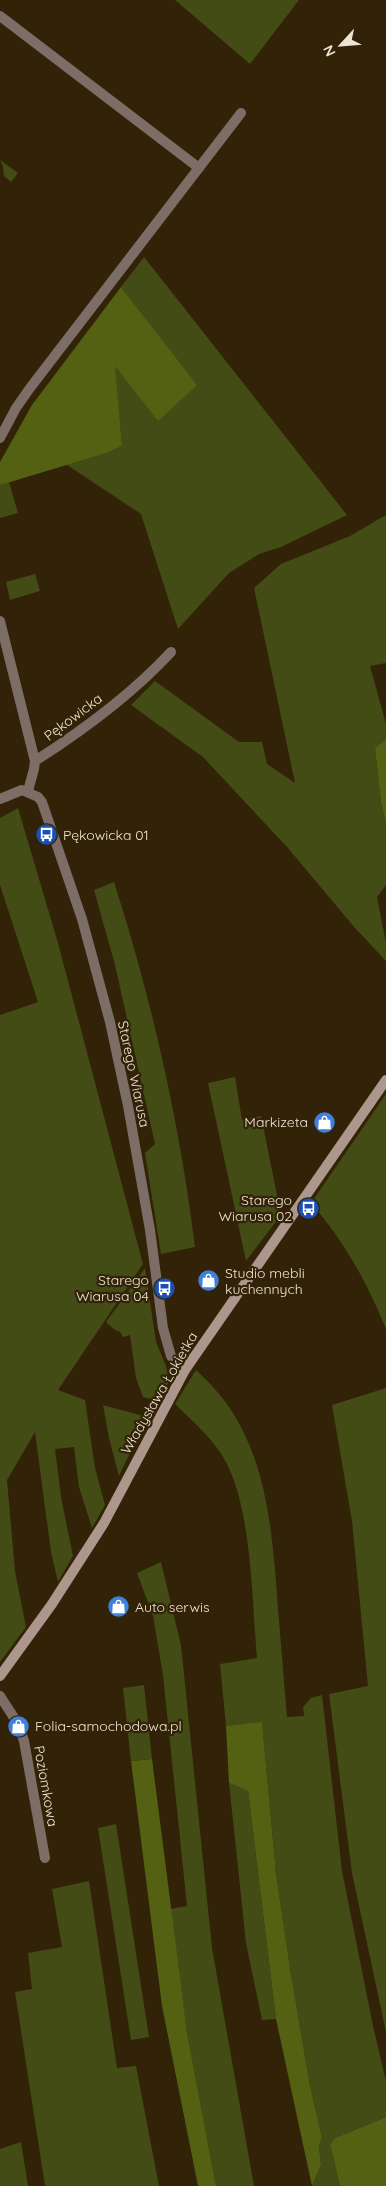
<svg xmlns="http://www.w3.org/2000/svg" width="386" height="2186" font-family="Quicksand,sans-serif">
  <rect width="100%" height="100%" fill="#322207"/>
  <g fill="#424c14">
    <path d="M175 0H299L250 64Z"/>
    <path d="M0 160 18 173 11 182 4 176 3 167Z"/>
    <path d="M144 257 347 515 281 547 259 554 229 573 178 629 141 514 67 465 107 453 122 446 114 365 197 386 121 287Z"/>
    <path d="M9 482 18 513 0 518V485Z"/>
    <path d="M386 515V663L370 666 386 724V739L375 748 381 803 386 822V885L377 897 386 943V961L355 928 287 847 203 757 131 705 155 681 239 742H262L267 764 295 783 254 588 281 564 350 536Z"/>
    <path d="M35 574 40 591 10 600 6 582Z"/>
    <path d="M18 808 58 943 143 1264 58 1390 85 1400 95 1468 105 1505 92 1528 79 1487 74 1447 55 1449 61 1497 73 1556 58 1582 51 1552 35 1432 7 1480 15 1571 26 1627 0 1662V1015L38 1002 0 885V818Z"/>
    <path d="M114 882C152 1000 180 1125 195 1247L161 1254 145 1153 155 1144 115 965 94 890Z"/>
    <path d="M235 1077 242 1120 261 1116 281 1215 246 1261 208 1083Z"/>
    <path d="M386 1094V1329C367 1282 344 1241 311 1203Z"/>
    <path d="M145 1268 156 1342 166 1366 169 1382 158 1401 143 1397 136 1378 130 1335 123 1337 120 1332 115 1330 106 1322Z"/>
    <path d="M196 1370C210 1383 223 1397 233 1413 269 1470 273 1543 278 1608 281 1644 284 1681 287 1717L304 1716 303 1707 311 1698 322 1695 342 1871 373 2026 386 2081V2117L335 2138 330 2144 340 2186H312L321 2165 319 2146 322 2137 310 2086 290 1968 276 1873 262 1723 226 1726 220 1664 257 1658C252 1602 252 1514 227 1464 215 1440 193 1422 175 1404Z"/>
    <path d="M386 1388V2032L352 1873 329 1694 368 1686 352 1521 332 1405Z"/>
    <path d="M103 1405 147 1417 119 1476 109 1438Z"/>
    <path d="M161 1562 181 1645 212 1948 254 2186H216L187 2032 170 1909 187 1906 163 1675 153 1616 137 1573Z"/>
    <path d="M144 1685 152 1759 131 1761 123 1688Z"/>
    <path d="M229 1783 248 1791 276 2019 262 2020 246 1943Z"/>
    <path d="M116 1824 149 2037 131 2040 98 1828Z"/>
    <path d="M89 1881 117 2068 136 2066 159 2186H45L15 1992 32 1989 28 1953 62 1947 52 1889Z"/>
    <path d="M21 2142 28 2186H0V2149Z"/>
  </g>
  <g fill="#546113">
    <path d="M121 287 197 385 158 421 115 366 122 446 107 453 0 485V462L32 405Z"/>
    <path d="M386 739V822L381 803 375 748Z"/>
    <path d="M262 1722 276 1873 290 1968 310 2086 322 2137 319 2146 321 2165 312 2186 276 2019 248 1791 229 1783 226 1726Z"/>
    <path d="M152 1759 187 2032 216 2186H198L162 2006 131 1761Z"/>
    <path d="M386 2117V2186H340L330 2144 335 2138Z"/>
  </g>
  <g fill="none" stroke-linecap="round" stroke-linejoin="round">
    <g stroke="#7c6d66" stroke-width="10">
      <path d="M0 16 199 168"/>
      <path d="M0 438 16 408 30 388 241 113"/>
      <path d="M0 621 35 761"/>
      <path d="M28 791 34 769 35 761C82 731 133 693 171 652"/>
      <path d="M0 799 22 790 38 797 42 802 82 919 110 1022 128 1106 150 1230 163 1328 171 1356 185 1370"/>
      <path d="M0 1696 18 1724 24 1741 45 1858"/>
    </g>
    <path stroke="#ad968b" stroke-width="10" d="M0 1676 52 1604 104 1523 185 1370 386 1080"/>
  </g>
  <defs>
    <symbol id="bus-disc" viewBox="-11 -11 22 22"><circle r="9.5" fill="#1a4fb4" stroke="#322207"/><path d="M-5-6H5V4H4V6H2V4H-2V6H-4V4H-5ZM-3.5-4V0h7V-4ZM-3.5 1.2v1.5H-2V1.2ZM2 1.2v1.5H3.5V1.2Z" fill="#fff"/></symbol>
    <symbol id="shop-disc" viewBox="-11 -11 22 22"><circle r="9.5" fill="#3f7fe0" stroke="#322207"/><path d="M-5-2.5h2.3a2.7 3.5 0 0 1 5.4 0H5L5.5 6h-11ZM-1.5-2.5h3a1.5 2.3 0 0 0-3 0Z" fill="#fff"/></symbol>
  </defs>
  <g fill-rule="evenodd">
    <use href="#bus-disc" x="34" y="822" width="25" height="25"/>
    <use href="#shop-disc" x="312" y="1110" width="25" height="25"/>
    <use href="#bus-disc" x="296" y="1196" width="25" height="25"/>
    <use href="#shop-disc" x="196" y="1268" width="25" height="25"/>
    <use href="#bus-disc" x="152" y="1276" width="25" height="25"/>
    <use href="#shop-disc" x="106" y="1594" width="25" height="25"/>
    <use href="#shop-disc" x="6" y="1714" width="25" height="25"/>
  </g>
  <g text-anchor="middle" stroke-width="4.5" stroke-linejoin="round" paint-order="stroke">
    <g font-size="14" fill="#eee4d5" stroke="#322207">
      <text transform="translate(73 717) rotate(-37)" y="5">Pękowicka</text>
      <text transform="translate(134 1074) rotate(78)" y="5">Starego Wiarusa</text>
      <text transform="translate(159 1393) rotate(-60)" y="5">Władysława Łokietka</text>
      <text transform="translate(46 1786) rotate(80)" y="5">Poziomkowa</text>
    </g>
    <g font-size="14" fill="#eee4d5" stroke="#322207" text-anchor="start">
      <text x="63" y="840">Pękowicka 01</text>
      <text x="308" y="1127" text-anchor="end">Markizeta</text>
      <text x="292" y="1205" text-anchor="end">Starego<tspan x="292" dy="16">Wiarusa 02</tspan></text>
      <text x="225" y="1278">Studio mebli<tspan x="225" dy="16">kuchennych</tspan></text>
      <text x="149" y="1285" text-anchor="end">Starego<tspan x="149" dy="16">Wiarusa 04</tspan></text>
      <text x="135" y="1612">Auto serwis</text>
      <text x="35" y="1731">Folia-samochodowa.pl</text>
    </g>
  </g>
  <g transform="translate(341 45) rotate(244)" stroke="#322207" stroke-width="4" paint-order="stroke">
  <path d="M0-4L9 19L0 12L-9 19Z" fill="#eee4d5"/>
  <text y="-8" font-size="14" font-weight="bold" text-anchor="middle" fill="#eee4d5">N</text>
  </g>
</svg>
